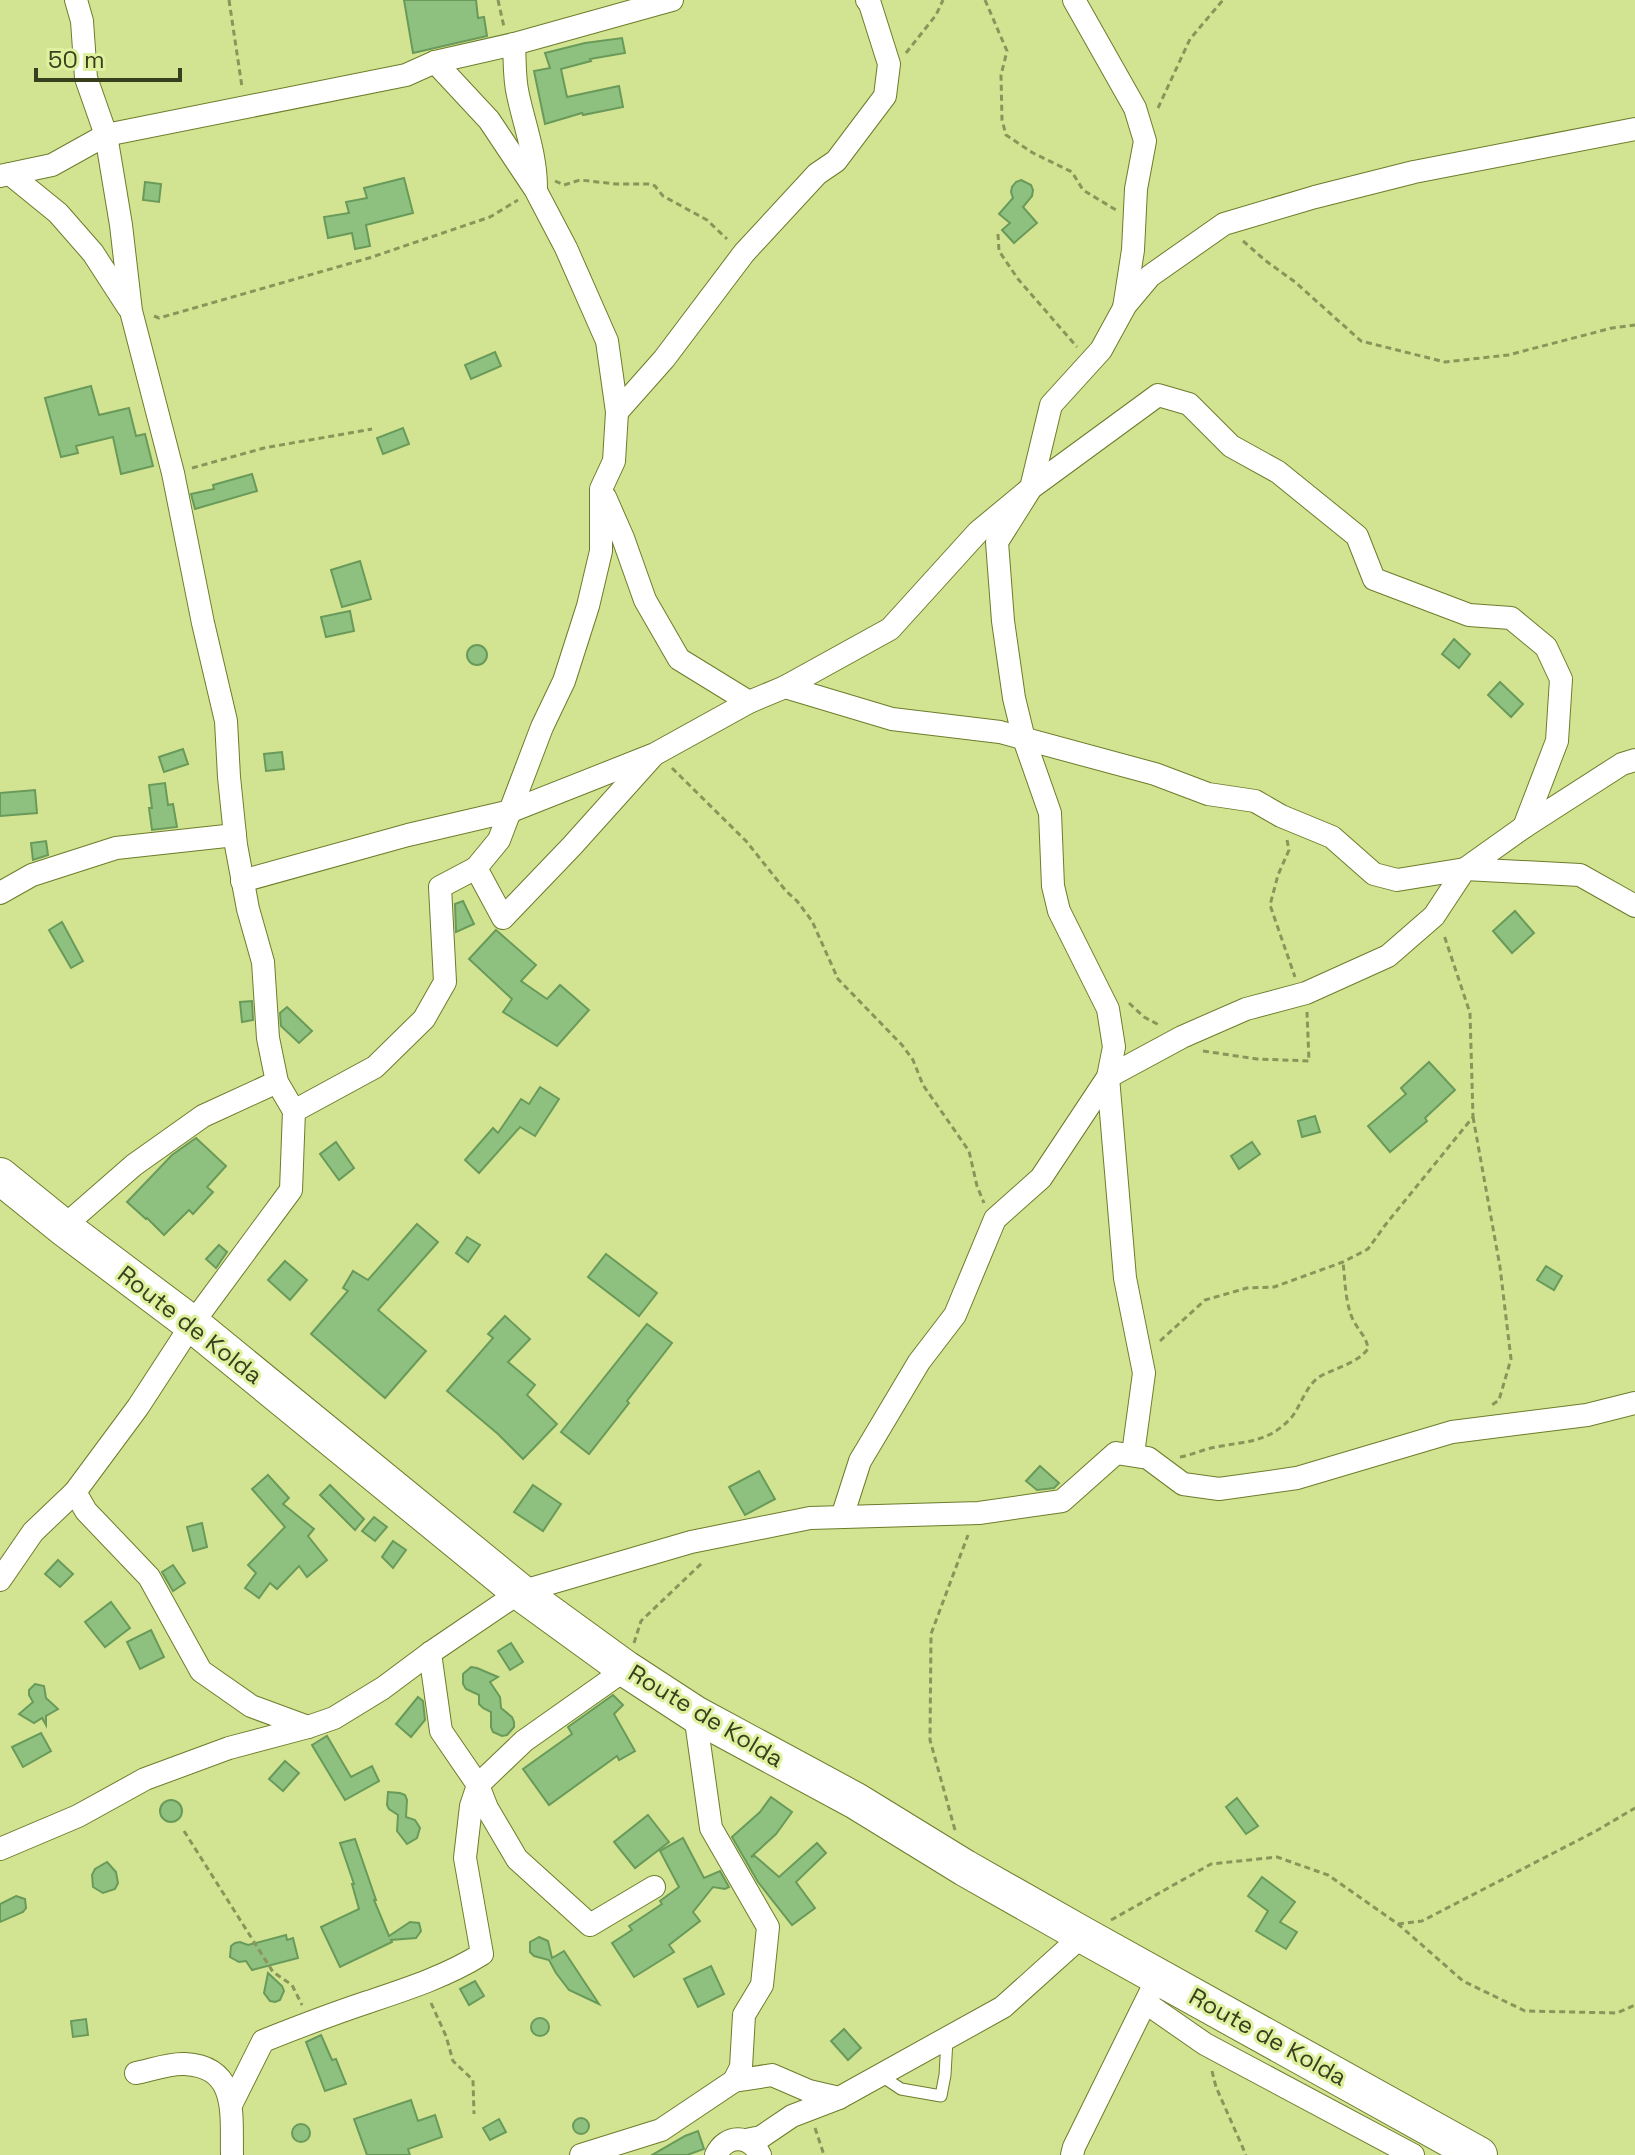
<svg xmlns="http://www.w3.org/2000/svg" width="1635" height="2155" font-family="'Space Grotesk',sans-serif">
  <rect width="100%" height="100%" fill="#d2e492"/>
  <g fill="#8ec17f" stroke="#699a5a" stroke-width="2">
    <path d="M404 0H476L478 18 484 17 487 36 413 53Z"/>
    <path d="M622 38 625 53 590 59 591 61 561 69 567 97 619 86 623 107 583 115 582 113 545 124 534 71 550 68 545 53 585 43Z"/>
    <path d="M404 178 413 213 366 225 370 246 355 249 352 233 328 238 324 217 349 213 346 202 367 198 364 188Z"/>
    <path d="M1021 180 1031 185 1033 190 1032 196 1023 207 1037 223 1014 243 1002 230 1010 223 999 214 1013 198 1011 192 1012 187 1016 182Z"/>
    <path d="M145 182 161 184 159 202 143 200Z"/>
    <path d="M495 352 501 366 471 379 465 365Z"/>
    <path d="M91 386 99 415 129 408 136 436 145 434 153 466 121 474 113 437 76 446 78 453 61 457 45 398Z"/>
    <path d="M403 428 409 444 383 454 377 438Z"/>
    <path d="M252 474 257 491 195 509 191 494 214 489 213 485Z"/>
    <path d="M360 561 371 599 342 607 331 570Z"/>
    <path d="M350 611 354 631 326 637 321 617Z"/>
    <path d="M1454 639 1470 654 1459 668 1442 654Z"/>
    <circle cx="477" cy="655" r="10"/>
    <path d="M1500 682 1523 704 1511 717 1488 695Z"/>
    <path d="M183 749 188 764 164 772 159 757Z"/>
    <path d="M282 752 284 769 266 771 264 754Z"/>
    <path d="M165 783 168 805 173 804 177 827 152 830 149 808H152L149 785Z"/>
    <path d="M35 790 37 813 0 816V793Z"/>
    <path d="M46 841 48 855 33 860 31 843Z"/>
    <path d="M463 901 474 924 456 932 455 904Z"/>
    <path d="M1515 911 1534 933 1512 953 1493 931Z"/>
    <path d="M62 922 83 961 71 968 49 930Z"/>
    <path d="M496 930 536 965 521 981 547 999 560 985 589 1010 557 1046 503 1012 512 999 469 959Z"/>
    <path d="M252 1001 253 1020 242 1022 240 1002Z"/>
    <path d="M287 1007 312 1031 299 1043 281 1026 280 1013Z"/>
    <path d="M1429 1062 1455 1090 1425 1118 1427 1121 1390 1152 1368 1126 1406 1094 1401 1088Z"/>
    <path d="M540 1087 559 1099 535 1136 520 1127 479 1173 465 1160 493 1128 498 1133 521 1099 529 1104Z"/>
    <path d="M1315 1116 1320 1132 1302 1137 1298 1121Z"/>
    <path d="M196 1138 226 1166 207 1187 213 1192 193 1214 189 1210 164 1235 147 1218 146 1219 127 1202 172 1155Z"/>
    <path d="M336 1142 354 1168 339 1180 320 1154Z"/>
    <path d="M1252 1142 1260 1154 1239 1169 1231 1156Z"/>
    <path d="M417 1224 438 1242 378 1310 426 1351 385 1398 311 1334 348 1291 343 1288 353 1271 368 1280Z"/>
    <path d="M467 1237 480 1245 468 1262 456 1253Z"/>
    <path d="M219 1245 227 1252 216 1268 206 1259Z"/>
    <path d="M606 1254 657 1293 639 1316 588 1277Z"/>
    <path d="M285 1261 307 1280 290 1300 268 1280Z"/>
    <path d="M1546 1266 1562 1276 1554 1290 1537 1280Z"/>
    <path d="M505 1316 530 1339 508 1362 535 1385 527 1395 557 1424 523 1459 498 1434 447 1391 493 1338 488 1334Z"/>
    <path d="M647 1324 672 1343 627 1401 629 1403 589 1454 561 1432Z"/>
    <path d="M1040 1466 1059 1483 1054 1488 1037 1490 1026 1481Z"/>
    <path d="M759 1471 775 1499 745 1515 729 1487Z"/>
    <path d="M268 1475 289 1498 283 1504 314 1529 308 1536 327 1560 307 1577 299 1566 277 1589 270 1583 259 1598 245 1588 256 1573 248 1565 285 1527 252 1489Z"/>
    <path d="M330 1485 364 1519 355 1530 320 1495Z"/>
    <path d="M533 1485 561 1504 543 1531 514 1512Z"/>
    <path d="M374 1517 387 1527 375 1541 362 1531Z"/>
    <path d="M202 1523 207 1547 193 1551 187 1527Z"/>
    <path d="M393 1541 406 1550 393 1568 382 1557Z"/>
    <path d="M58 1560 73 1574 60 1587 45 1574Z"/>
    <path d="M173 1565 185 1583 173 1591 162 1572Z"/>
    <path d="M111 1602 130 1628 105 1647 85 1622Z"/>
    <path d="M151 1630 164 1657 140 1669 127 1642Z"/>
    <path d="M511 1643 523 1662 510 1670 498 1651Z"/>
    <path d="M471 1667 477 1668 498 1677 490 1682 500 1697 501 1708 512 1717 514 1722V1727L507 1735 502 1736 493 1732 491 1727V1712L483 1708 479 1704V1695L466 1689 463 1684V1674Z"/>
    <path d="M35 1684 44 1686 46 1698 58 1709 46 1716V1725L42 1718 34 1723 19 1714 33 1702 29 1695V1690Z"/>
    <path d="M613 1695 623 1705 614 1714 635 1751 619 1760 617 1756 549 1805 523 1769 572 1734 568 1727Z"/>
    <path d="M418 1697 423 1701 425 1720 411 1737 396 1724Z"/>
    <path d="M41 1733 51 1751 23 1767 12 1747Z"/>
    <path d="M327 1736 351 1777 372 1766 379 1781 345 1800 312 1745Z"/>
    <path d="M285 1761 299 1773 283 1791 269 1779Z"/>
    <path d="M388 1792 400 1793 405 1795 407 1800 406 1817 415 1820 420 1828 417 1838 407 1844 397 1831 398 1815 389 1809 387 1805Z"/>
    <path d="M771 1797 792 1812 776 1834 751 1857 755 1856 779 1877 817 1843 826 1853 796 1882 815 1908 792 1925 758 1882 732 1837 760 1812Z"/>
    <path d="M1237 1798 1258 1826 1246 1834 1226 1807Z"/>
    <circle cx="171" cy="1811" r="11"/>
    <path d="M648 1815 669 1842 635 1868 614 1842Z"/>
    <path d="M683 1838 704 1878 720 1871 729 1887 725 1889 713 1887 693 1912 700 1921 669 1945 674 1952 634 1977 612 1943 632 1930 629 1926 662 1904 660 1901 679 1887 660 1851Z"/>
    <path d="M355 1839 376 1900H374L389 1936 410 1922 419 1923 421 1931 416 1938 391 1940 392 1942 340 1967 321 1927 359 1909 352 1884H354L340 1843Z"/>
    <path d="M107 1862 116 1872 118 1883 115 1889 103 1893 93 1887 92 1875 95 1869Z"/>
    <path d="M1262 1877 1295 1902 1280 1922 1297 1932 1286 1949 1256 1931 1268 1911 1248 1896Z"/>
    <path d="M16 1896 25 1899 26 1908 23 1912 0 1922V1904Z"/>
    <path d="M286 1935 287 1940 293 1938 298 1958 252 1970 246 1961 239 1962 230 1957 231 1946 235 1943 240 1942 248 1945Z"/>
    <path d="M539 1937 548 1941 552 1958 564 1951 599 2004 569 1990 556 1973 549 1960 534 1956 530 1952V1942Z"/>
    <path d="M711 1966 724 1994 698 2007 684 1979Z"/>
    <path d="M268 1973 282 1986 284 1991 280 2000 275 2002 270 2001 264 1993Z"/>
    <path d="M475 1981 484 1996 469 2005 460 1989Z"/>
    <circle cx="540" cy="2027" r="9"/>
    <path d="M86 2019 88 2035 73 2037 71 2021Z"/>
    <path d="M844 2029 861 2048 848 2060 831 2041Z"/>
    <path d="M321 2035 332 2060 336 2059 346 2084 325 2091 306 2042Z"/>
    <path d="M411 2100 418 2121 435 2115 442 2137 408 2149 410 2155H367L354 2119Z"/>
    <circle cx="581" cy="2126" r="8"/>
    <path d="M499 2119 506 2132 490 2140 483 2128Z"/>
    <circle cx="301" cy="2133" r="9"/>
    <path d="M698 2131 704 2149 687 2155H652L685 2136Z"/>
  </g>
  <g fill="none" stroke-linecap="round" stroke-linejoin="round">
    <defs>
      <path id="service" d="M880 2075 901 2089 941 2096 945 2075 947 2039"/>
      <g id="minor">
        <path d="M514 44C515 61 514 79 518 95 525 127 536 155 536 188"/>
        <path d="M435 62 489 120 535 189 566 248 607 341 617 412 614 461 601 489V551L588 606 564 681 542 727 499 840 476 868"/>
        <path d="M10 174 58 213 93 253 128 307"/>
        <path d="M0 176 52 165 106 135 406 75 435 62 514 44 672 0"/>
        <path d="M1124 307 1150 276 1224 224 1315 197 1414 172 1635 129"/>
        <path d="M617 412 664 359 744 253 817 174 836 161 885 96 889 64 870 4 867 0"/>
        <path d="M605 497 623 538 645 600 679 659 749 702"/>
        <path d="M785 687 892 719 1000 732 1155 774 1208 794 1255 801 1281 816 1332 837 1374 874 1397 880 1465 869 1580 875 1635 906"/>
        <path d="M242 881 408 835 511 811 655 754 749 702 785 687 890 629 978 532 1031 488 1051 405 1101 350 1124 308 1133 250 1136 189 1145 141 1135 108 1074 0"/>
        <path d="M0 893 32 875 116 848 235 835"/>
        <path d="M294 1111 375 1067 424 1019 445 982 440 887 476 868 503 918 572 846 652 757"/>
        <path d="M63 1227 134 1165 203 1116 277 1082"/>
        <path d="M1133 1454 1144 1373 1125 1278 1108 1077 1114 1047 1108 1009 1059 911 1053 886 1050 813 1024 739 1014 698 1003 621 997 542 1031 488 1158 395 1189 404 1231 446 1278 472 1357 536 1374 579 1469 615 1511 618 1546 647 1561 679 1557 741 1524 827"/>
        <path d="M75 1492 86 1511 149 1577 201 1671 251 1706 308 1727"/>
        <path d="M842 1517 860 1461 919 1362 955 1315 995 1219 1041 1178 1108 1077 1182 1037 1246 1009 1306 993 1388 956 1434 916 1465 869 1524 827 1622 764 1635 760"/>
        <path d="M0 1580 33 1532 75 1492 138 1407 192 1324 291 1190 294 1111 277 1082 268 1038 263 962 248 909 236 845 229 777 226 721 203 623 173 473 131 311 121 225 106 135 86 78 82 21 76 0"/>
        <path d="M430 1653 441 1731 478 1785 487 1808 517 1859 590 1925 654 1887"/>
        <path d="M695 1714 711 1828 768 1927 762 1985 744 2015 741 2067 734 2081"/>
        <path d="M0 1849 78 1816 145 1779 229 1748 308 1727 334 1718 383 1688 430 1653 520 1592 691 1542 810 1518 979 1513 1062 1501 1116 1453 1148 1458 1183 1484 1219 1489 1297 1478 1452 1432 1587 1415 1635 1403"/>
        <path d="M1146 2003 1205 2044 1413 2155"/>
        <path d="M136 2073C151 2070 170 2063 185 2064 239 2067 231 2115 232 2155"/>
        <path d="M231 2105 263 2041C298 2027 332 2014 368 2002 407 1989 447 1976 482 1954L465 1858 471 1806 478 1785 524 1741 626 1669"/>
        <path d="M746 2140 761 2137 792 2116 839 2098"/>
        <path d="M581 2155 661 2130 734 2081 772 2075 809 2091 839 2098 1003 2007 1083 1935"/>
        <path d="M716 2155C726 2134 750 2134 760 2155"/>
        <path d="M1072 2155 1074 2147 1151 1991"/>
      </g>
      <path id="primary" d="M0 1176 63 1227 192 1324 520 1592 626 1669 695 1714 856 1801 965 1868 1083 1935 1479 2155"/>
    </defs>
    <use href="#service" stroke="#6d7c2b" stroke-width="13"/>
    <use href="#minor" stroke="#6d7c2b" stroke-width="24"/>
    <use href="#primary" stroke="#6d7c2b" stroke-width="38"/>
    <g stroke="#89965a" stroke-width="3" stroke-dasharray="6 4" stroke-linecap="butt">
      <path d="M229 0 242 87"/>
      <path d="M498 0 504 27"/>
      <path d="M985 0 1007 51 1001 75 1002 120 1006 135 1033 153 1072 172 1083 190 1116 210"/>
      <path d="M906 53 936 15 943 0"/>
      <path d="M1158 108 1190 39 1223 0"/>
      <path d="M555 181 564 185 580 180 616 184H650L655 186 663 196 707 220 727 239"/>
      <path d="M998 234 999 251 1018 279 1077 347"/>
      <path d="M1243 241 1266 261 1295 282 1361 341 1445 362 1508 355 1612 328 1635 325"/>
      <path d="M154 316 159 318 369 258 490 217 518 200"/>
      <path d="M192 468 264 448 372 429"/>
      <path d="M672 768 746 841 786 891 797 901 812 921 838 979 902 1045 913 1060 923 1085 969 1151 977 1186 984 1203"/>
      <path d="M1287 840 1289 850 1278 875 1270 905 1295 977"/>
      <path d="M1129 1003 1144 1017 1161 1026"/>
      <path d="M1203 1051 1257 1059 1309 1061 1307 1012"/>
      <path d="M1473 1117 1500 1267 1511 1359 1499 1400 1492 1405"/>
      <path d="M1160 1341 1205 1300 1247 1288 1274 1287 1343 1262 1368 1249 1386 1224 1473 1117 1470 1013 1444 935"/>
      <path d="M1180 1457C1192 1455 1204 1449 1216 1447 1246 1441 1268 1443 1291 1418 1301 1406 1305 1387 1319 1377 1335 1368 1356 1364 1368 1349 1367 1336 1356 1329 1351 1315 1345 1298 1345 1279 1343 1262"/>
      <path d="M634 1643 641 1621 703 1562"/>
      <path d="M955 1830 930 1740 931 1634 968 1535"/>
      <path d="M184 1831 273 1972 292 1985 302 2005"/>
      <path d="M1111 1920 1211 1864 1277 1857 1328 1875 1398 1924 1463 1981 1525 2011 1617 2013 1635 2005"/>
      <path d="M1398 1924 1422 1921 1596 1831 1635 1808"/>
      <path d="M431 2003 446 2036 453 2061 473 2080 474 2114"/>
      <path d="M1212 2071 1216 2087 1246 2155"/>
      <path d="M815 2128 824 2155"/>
    </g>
    <use href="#service" stroke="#fff" stroke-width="11"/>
    <use href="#minor" stroke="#fff" stroke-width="22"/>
    <use href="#primary" stroke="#fff" stroke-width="36"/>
  </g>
  <g text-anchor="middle" stroke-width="6" stroke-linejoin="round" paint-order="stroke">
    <g font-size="24" fill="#383f1d" stroke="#dff19f">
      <text transform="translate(190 1325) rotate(38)" y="8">Route de Kolda</text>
      <text transform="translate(706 1716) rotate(31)" y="8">Route de Kolda</text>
      <text transform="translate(1268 2037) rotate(29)" y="8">Route de Kolda</text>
    </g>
  </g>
  <path d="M36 68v12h144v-12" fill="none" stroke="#383f1d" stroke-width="4"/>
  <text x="48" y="68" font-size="24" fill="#383f1d" stroke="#dff19f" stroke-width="6" paint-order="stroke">50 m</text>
</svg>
